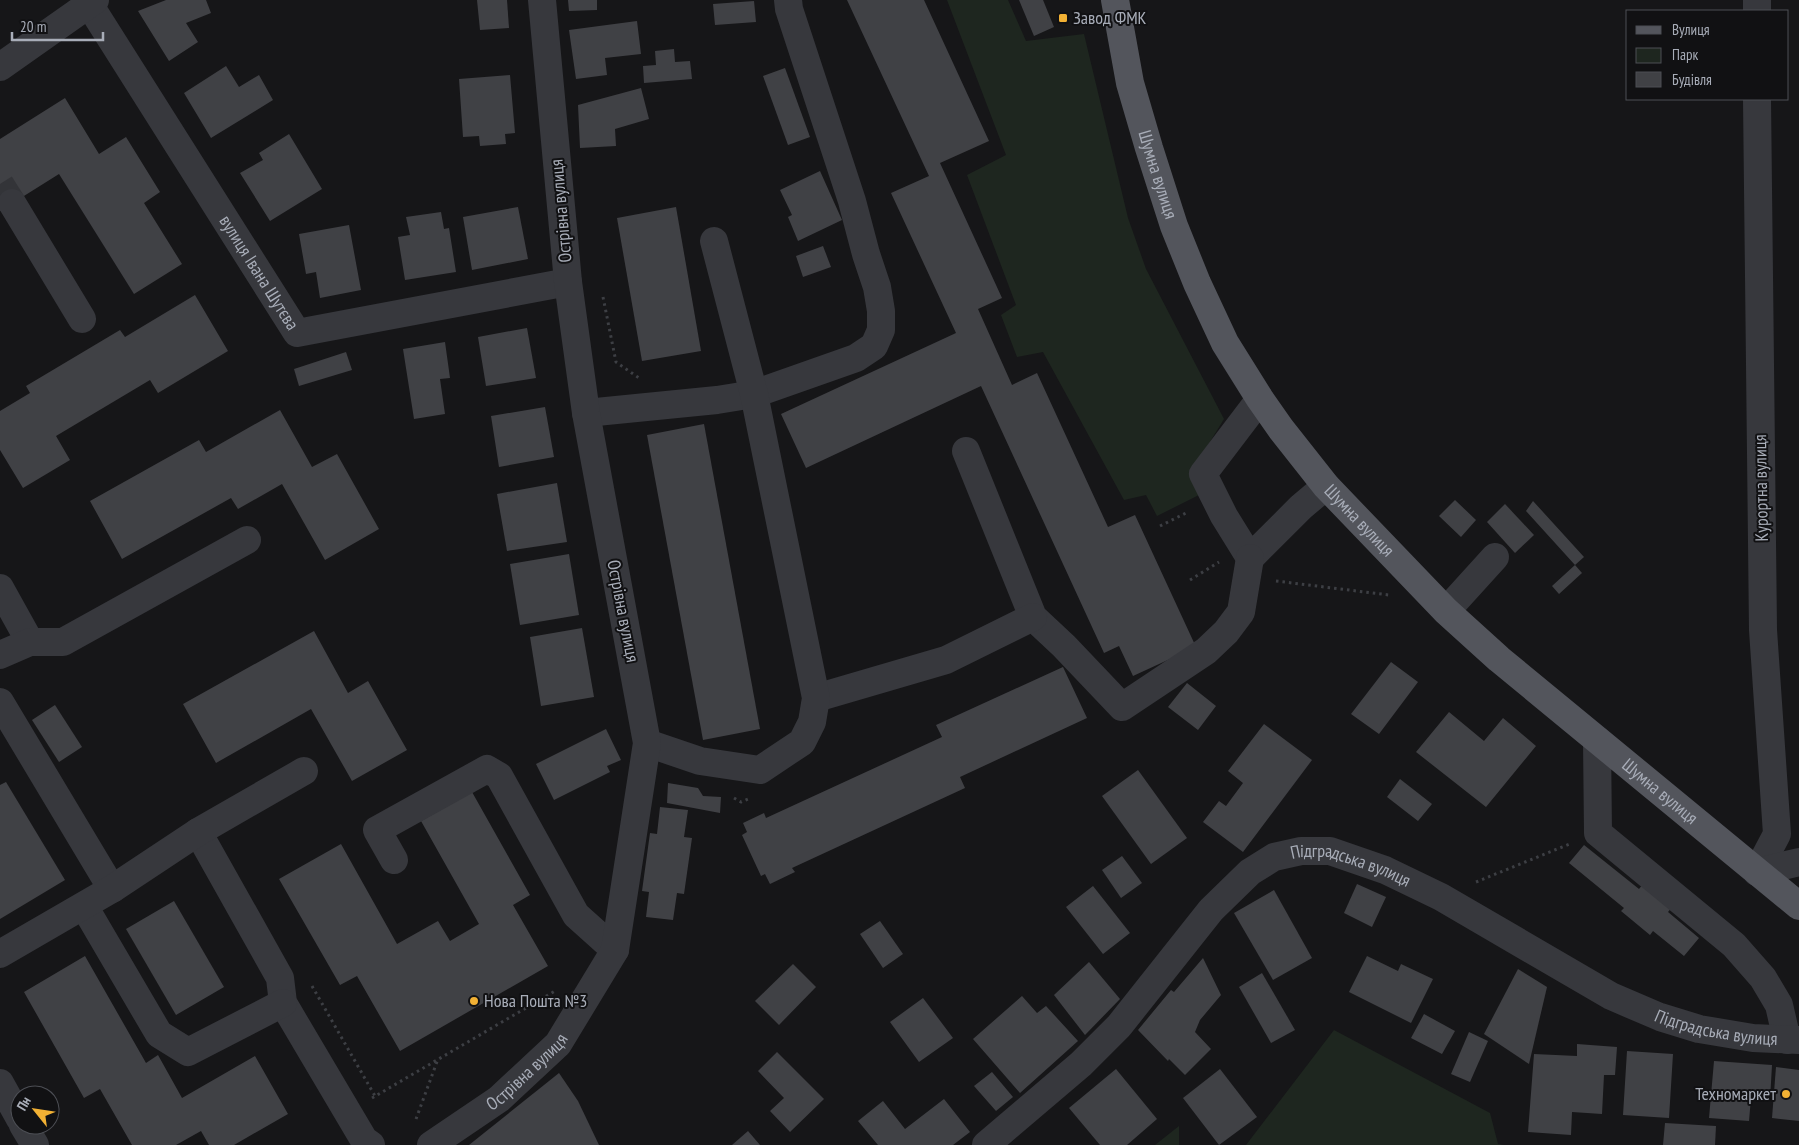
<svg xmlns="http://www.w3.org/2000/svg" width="1799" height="1145" font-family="'PT Sans Narrow',sans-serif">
  <rect width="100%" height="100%" fill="#161618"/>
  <g fill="#1e261f">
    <path d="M947 0H1008L1026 41 1084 34 1128 218 1146 269 1224 419 1192 471 1201 494 1157 516 1146 495 1124 500 1043 352 1017 357 1001 315 1016 305 967 175 1006 155Z"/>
    <path d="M1334 1030 1490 1113 1498 1144 1504 1145H1246Z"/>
    <path d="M1179 1126V1145H1155Z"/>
  </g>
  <g fill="#404145">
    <path d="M166 0H206L211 13 186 23 198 42 169 61 138 11Z"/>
    <path d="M477 0H507L509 28 480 30Z"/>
    <path d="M568 0H597V10L569 11Z"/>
    <path d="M847 0H924L989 141 940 163 1002 298 978 309 1012 385 1037 373 1108 527 1135 515 1196 647 1133 676 1119 646 1104 653 981 386 806 468 781 414 956 333 891 193 929 176Z"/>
    <path d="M1019 0H1043L1054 27 1034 36Z"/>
    <path d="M754 1 756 22 715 25 713 4Z"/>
    <path d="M637 21 641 54 605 58 607 75 576 79 569 30Z"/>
    <path d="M674 49 675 62 690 61 692 79 644 83 643 66 656 65 655 51Z"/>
    <path d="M226 66 239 87 259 75 273 100 211 138 184 93Z"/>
    <path d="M785 68 810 137 788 145 763 76Z"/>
    <path d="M510 75 515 133 505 134 506 144 480 146 479 136 463 137 459 79Z"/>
    <path d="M641 88 649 119 615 129 616 146 580 148 578 105Z"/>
    <path d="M65 98 99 154 126 137 160 192 144 203 182 264 134 294 59 174 0 211V139Z"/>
    <path d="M289 134 322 189 270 221 240 173 263 160 259 153Z"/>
    <path d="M820 171 842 220 798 241 788 217 792 215 780 190Z"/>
    <path d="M518 207 528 259 472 270 463 217Z"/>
    <path d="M676 207 701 351 642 361 617 218Z"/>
    <path d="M441 212 444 229 449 228 456 272 405 280 398 237 410 235 406 217Z"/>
    <path d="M349 225 361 290 320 298 316 272 306 274 299 234Z"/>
    <path d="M823 246 831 267 803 277 796 256Z"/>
    <path d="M195 295 228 351 158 393 150 380 56 436 70 460 23 488 0 450V411L30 393 26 386 120 330 125 337Z"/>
    <path d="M527 328 536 378 486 386 478 337Z"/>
    <path d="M445 342 450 378 440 379 445 414 414 419 403 349Z"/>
    <path d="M346 352 352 370 299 386 294 369Z"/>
    <path d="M545 407 554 457 499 467 491 416Z"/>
    <path d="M280 410 312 467 337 454 379 529 325 560 282 484 238 509 231 498 122 559 90 501 199 440 206 452Z"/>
    <path d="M704 424 760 729 703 740 647 435Z"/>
    <path d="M557 483 567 542 507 551 497 494Z"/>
    <path d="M1455 500 1476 520 1461 537 1439 516Z"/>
    <path d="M1533 501 1584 557 1575 565 1582 573 1559 594 1552 586 1575 565 1526 511Z"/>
    <path d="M1505 504 1534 535 1515 553 1487 522Z"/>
    <path d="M569 554 579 615 520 625 510 564Z"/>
    <path d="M582 628 594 697 541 706 530 637Z"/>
    <path d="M314 631 348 693 368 681 407 750 352 781 311 709 216 763 183 704Z"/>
    <path d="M1391 662 1418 682 1379 734 1351 714Z"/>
    <path d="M1063 667 1087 718 960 777 965 788 792 868 795 872 770 884 765 874 761 876 742 835 747 832 743 823 764 813 766 818 942 737 936 725Z"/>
    <path d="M1187 683 1216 706 1198 730 1168 707Z"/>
    <path d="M55 705 82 747 59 762 32 720Z"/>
    <path d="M1449 712 1484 741 1503 718 1536 746 1486 807 1416 752Z"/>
    <path d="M1264 724 1312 760 1243 852 1203 822 1219 801 1226 806 1243 783 1228 771Z"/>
    <path d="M606 729 621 760 607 766 610 772 554 800 536 764Z"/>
    <path d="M1138 770 1187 838 1151 864 1102 796Z"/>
    <path d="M1400 779 1432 804 1418 821 1387 797Z"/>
    <path d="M6 782 65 880 0 919V785Z"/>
    <path d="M668 783 698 788 703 796 721 797 720 813 667 803Z"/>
    <path d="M472 792 530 895 513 905 548 966 400 1051 357 976 340 985 279 879 341 844 397 944 438 921 450 941 479 924 421 821Z"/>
    <path d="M660 807 688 810 684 837 692 838 684 894 677 893 673 920 646 917 649 892 642 891 650 833 657 834Z"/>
    <path d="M1584 845 1639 889 1644 883 1673 906 1668 912 1699 938 1684 956 1653 931 1650 935 1621 911 1624 908 1569 863Z"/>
    <path d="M1122 856 1142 883 1121 898 1102 870Z"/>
    <path d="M1357 884 1386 897 1372 927 1344 913Z"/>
    <path d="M1093 886 1130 933 1103 954 1066 907Z"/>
    <path d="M1274 890 1312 958 1273 980 1234 913Z"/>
    <path d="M174 901 224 987 176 1015 126 929Z"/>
    <path d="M880 921 903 954 883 968 860 934Z"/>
    <path d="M85 956 146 1063 158 1055 182 1098 255 1056 288 1114 234 1145H209L201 1131 176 1145H132L100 1089 84 1098 24 992Z"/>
    <path d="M1367 956 1398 971 1401 964 1433 979 1411 1023 1349 992Z"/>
    <path d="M1203 958 1221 995 1200 1020 1195 1032 1211 1049 1185 1075 1169 1059 1168 1061 1138 1030 1171 990 1174 992Z"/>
    <path d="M1089 962 1120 999 1085 1035 1054 995Z"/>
    <path d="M793 964 816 987 779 1025 755 1001Z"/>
    <path d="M1518 969 1547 987 1529 1064 1484 1034Z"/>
    <path d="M1262 973 1295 1030 1271 1043 1239 987Z"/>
    <path d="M1022 996 1037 1013 1046 1006 1078 1041 1020 1093 973 1039Z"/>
    <path d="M923 998 953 1038 919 1062 890 1022Z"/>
    <path d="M1424 1014 1455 1031 1442 1054 1411 1038Z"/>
    <path d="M1469 1032 1488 1041 1470 1082 1451 1074Z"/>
    <path d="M1577 1044 1617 1047 1615 1075H1604L1602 1114 1572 1112 1571 1135 1528 1132 1534 1054 1577 1056Z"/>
    <path d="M1627 1051 1673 1054 1669 1118 1623 1115Z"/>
    <path d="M777 1052 824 1099 790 1132 770 1111 784 1098 758 1071Z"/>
    <path d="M1714 1061 1772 1065 1770 1100 1751 1098 1749 1121 1709 1118Z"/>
    <path d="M1776 1067 1799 1070V1121L1772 1118Z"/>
    <path d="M1116 1069 1157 1119 1127 1145H1100L1069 1108Z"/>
    <path d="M1220 1069 1257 1117 1219 1145 1183 1098Z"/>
    <path d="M992 1072 1013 1097 996 1111 974 1086Z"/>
    <path d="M559 1073 578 1101 599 1145H469Z"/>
    <path d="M944 1099 970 1132 953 1145H878L858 1121 883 1101 905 1129Z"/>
    <path d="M1665 1123 1716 1126 1715 1145H1663Z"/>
    <path d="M748 1131 760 1145H732Z"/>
  </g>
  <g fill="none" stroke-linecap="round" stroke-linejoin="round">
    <path stroke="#333438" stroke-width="28" stroke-dasharray="28 14" stroke-linecap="butt" d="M0 184 12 203"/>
    <g stroke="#3d3f44" stroke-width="3" stroke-dasharray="2.5 4" stroke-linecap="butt">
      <path d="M603 297 616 362 639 378"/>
      <path d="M1160 526 1188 512"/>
      <path d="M1190 580 1219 562"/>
      <path d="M1276 581 1389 595"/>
      <path d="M734 798 741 802 748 799"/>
      <path d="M1476 882 1572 843"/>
      <path d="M312 986 375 1096"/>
      <path d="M372 1098 555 991"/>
      <path d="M416 1119 438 1059"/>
    </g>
    <g stroke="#37383d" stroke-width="28">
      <path id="s1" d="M89 4 297 333 568 282"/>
      <path d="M1757 11V0"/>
      <path d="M0 67 95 0"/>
      <path d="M12 203 82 319"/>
      <path d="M1260 399 1203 474 1224 516 1250 558 1301 507 1326 486"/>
      <path d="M586 413 717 400 754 394 856 358 874 346 881 330V311L877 287 866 254 852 201 789 9 788 0"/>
      <path d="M966 451 1033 617 1064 646 1122 707 1206 651 1226 632 1241 612 1250 558"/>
      <path d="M0 588 30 642"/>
      <path d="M1446 611 1495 557"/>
      <path d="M0 655 30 642H63L247 540"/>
      <path d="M816 698 946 660 1033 617"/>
      <path d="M0 702 112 889"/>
      <path d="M1597 740 1598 833 1734 945 1763 978 1779 1005 1787 1040"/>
      <path d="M647 743 700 761 760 770 802 742 812 722 816 698 754 394 714 241"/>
      <path d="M198 832 280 978 283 1003 364 1140 371 1145"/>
      <path d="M394 860 377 830 487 769 499 776 576 915 615 950"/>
      <path d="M1757 872 1777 834 1763 630 1757 99"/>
      <path d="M1757 872 1799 862"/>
      <path d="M84 906 159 1034 188 1052 283 1003"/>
      <path d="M0 954 112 889 198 832 304 771"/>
      <path d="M0 1083 20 1119"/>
      <path d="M23 1125 35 1145"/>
      <path id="s2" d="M431 1145 499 1099 558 1044 615 950 647 743 586 413 568 282 542 0"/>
      <path id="s3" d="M986 1145 1081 1064 1119 1026 1211 910 1250 872 1274 857 1301 851H1330L1385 870 1441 897 1611 996 1660 1017 1699 1029 1753 1038 1799 1040"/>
    </g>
    <path stroke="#53555c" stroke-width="28" id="s4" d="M1115 0 1130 83 1149 148 1174 226 1197 283 1225 343 1260 399 1281 429 1326 486 1446 611 1499 659 1799 906"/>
  </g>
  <g fill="#f2b134" stroke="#111113" stroke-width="2">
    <rect x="1058" y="13" width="10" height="10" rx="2.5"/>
    <circle cx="474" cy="1001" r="5"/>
    <circle cx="1786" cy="1094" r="5"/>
  </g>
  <g text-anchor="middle" stroke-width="4" stroke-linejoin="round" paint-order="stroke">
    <g font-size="18" fill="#a8adb8" stroke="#111113" text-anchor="start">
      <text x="1073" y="24">Завод ФМК</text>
      <text x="484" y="1007">Нова Пошта №3</text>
      <text x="1776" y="1100" text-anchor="end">Техномаркет</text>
    </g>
    <g font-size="18" fill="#a8adb8" stroke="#111113">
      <text dy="6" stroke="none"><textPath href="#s4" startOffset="180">Шумна вулиця</textPath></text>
      <text transform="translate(561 211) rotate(-95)" y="6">Острівна вулиця</text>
      <text dy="6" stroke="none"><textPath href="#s1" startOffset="318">вулиця Івана Шутєва</textPath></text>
      <text transform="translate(1761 488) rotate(-91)" y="6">Курортна вулиця</text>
      <text dy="6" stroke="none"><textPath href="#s4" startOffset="585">Шумна вулиця</textPath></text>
      <text transform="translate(623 611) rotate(79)" y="6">Острівна вулиця</text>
      <text dy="6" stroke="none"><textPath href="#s4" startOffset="990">Шумна вулиця</textPath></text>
      <text dy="6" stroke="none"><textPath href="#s3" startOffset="489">Підградська вулиця</textPath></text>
      <text dy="6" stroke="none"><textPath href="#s3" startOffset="894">Підградська вулиця</textPath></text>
      <text dy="6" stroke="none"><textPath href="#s2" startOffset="121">Острівна вулиця</textPath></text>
    </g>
  </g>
  <rect x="1626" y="10" width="162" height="90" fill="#111113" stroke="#4d4f55"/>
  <rect x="1636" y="26" width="25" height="8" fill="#53555c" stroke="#4d4f55"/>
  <text x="1672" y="35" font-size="15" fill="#a8adb8">Вулиця</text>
  <rect x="1636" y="48" width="25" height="15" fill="#1e261f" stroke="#4d4f55"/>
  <text x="1672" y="60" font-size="15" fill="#a8adb8">Парк</text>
  <rect x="1636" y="72" width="25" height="15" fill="#404145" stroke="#4d4f55"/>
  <text x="1672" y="85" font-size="15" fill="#a8adb8">Будівля</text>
  <g transform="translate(35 1110) rotate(300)"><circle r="24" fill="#111113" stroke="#4d4f55"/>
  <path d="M0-4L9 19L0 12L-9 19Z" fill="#f2b134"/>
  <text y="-8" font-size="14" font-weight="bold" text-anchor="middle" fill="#a8adb8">Пн</text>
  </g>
  <path d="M12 32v8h91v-8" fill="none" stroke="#a8adb8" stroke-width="2.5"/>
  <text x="20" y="32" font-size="15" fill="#a8adb8" stroke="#111113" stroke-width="4" paint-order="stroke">20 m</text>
</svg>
